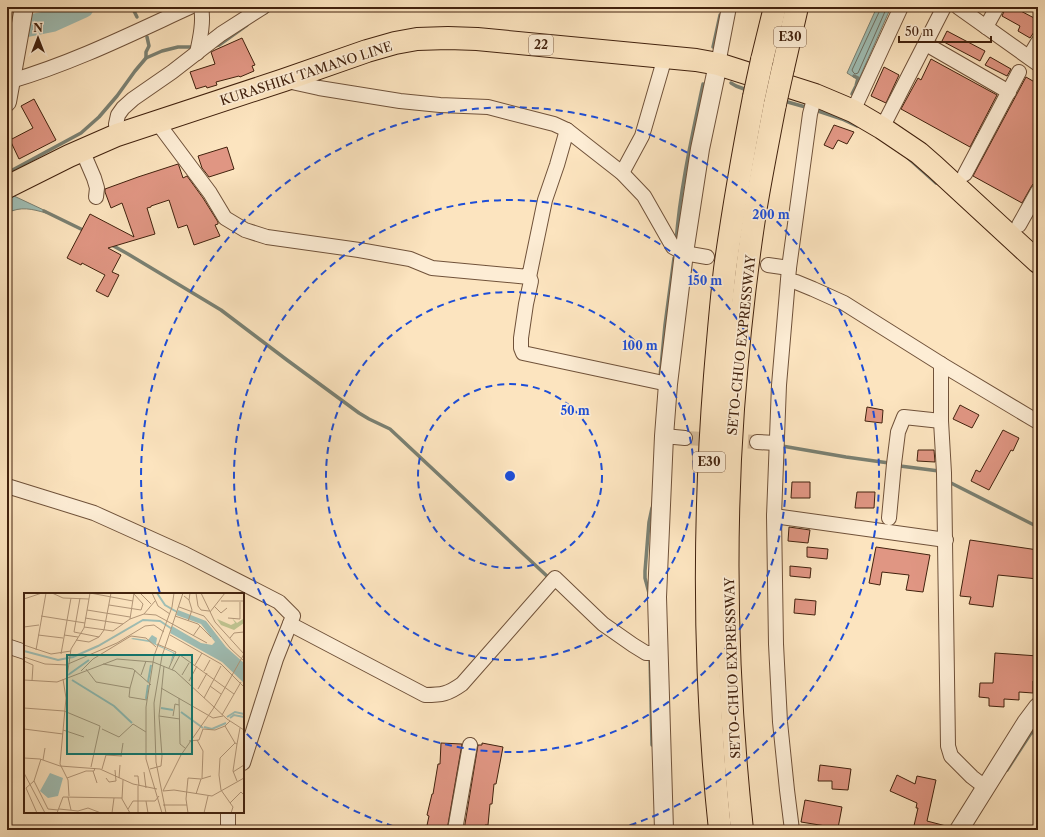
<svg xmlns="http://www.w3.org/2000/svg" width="1045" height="837" font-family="'Libre Caslon Text',serif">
  <rect width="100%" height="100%" fill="#fce4bf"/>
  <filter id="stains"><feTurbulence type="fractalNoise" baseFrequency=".005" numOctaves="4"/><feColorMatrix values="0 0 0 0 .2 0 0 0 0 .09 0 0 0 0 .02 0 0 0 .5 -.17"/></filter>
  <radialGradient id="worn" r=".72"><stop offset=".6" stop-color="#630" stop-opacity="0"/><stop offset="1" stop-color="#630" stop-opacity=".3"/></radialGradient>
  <g fill="#9fbeb5" stroke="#7a8072">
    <path d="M877 7H891L859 79 855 78 847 73Z"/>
    <path d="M14 196 48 212 46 213C32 209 21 206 7 213V201Z"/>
  </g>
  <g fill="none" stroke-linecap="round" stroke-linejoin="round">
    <path stroke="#707062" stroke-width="1" d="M880 7V10L852 70 853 72 855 74 858 73 887 7"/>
    <g stroke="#7a8072" stroke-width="3.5">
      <path d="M132 7 137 17"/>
      <path d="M265 13 274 7"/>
      <path d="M215 46 219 45 247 25"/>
      <path d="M713 47 720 15"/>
      <path d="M146 58V52L149 46 147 37"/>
      <path d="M731 83 736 86 747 90"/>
      <path d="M852 94 856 86 858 78 854 76"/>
      <path d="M784 101 809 108"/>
      <path d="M815 110 842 119 857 126"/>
      <path d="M908 158 936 183"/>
      <path d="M7 173 81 133 99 117 117 96 135 71 146 58 162 51 178 47H195"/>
      <path d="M44 211 85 231"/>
      <path d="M676 242C680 189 692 136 703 84"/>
      <path d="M110 244 128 254 221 310 287 360 359 413 369 419 390 429 548 577"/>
      <path d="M1031 269 1038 275"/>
      <path d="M660 377 665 325 674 258"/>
      <path d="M782 446 846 457 889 463"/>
      <path d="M900 466 939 471 940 472"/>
      <path d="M951 483 1038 527"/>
      <path d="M649 593 645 578V571L649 522 652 508"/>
      <path d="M650 655 652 745"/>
      <path d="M1007 770 1031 733 1038 731"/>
    </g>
    <path stroke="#9fbeb5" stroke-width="22" d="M7 30 52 21 83 7"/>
  </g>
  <g fill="#e09683" stroke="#42220e">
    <path d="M1006 7H1013L1038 20V26L1030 38 1018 31 1020 26 1002 16Z"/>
    <path d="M947 31 985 51 980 61 942 41Z"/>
    <path d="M242 38 255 65 252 66 254 71 240 77 239 76 216 82 217 85 207 88 206 86 196 89 190 72 215 64 211 52 215 50Z"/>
    <path d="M990 57 1011 69 1007 76 985 65Z"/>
    <path d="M931 59 997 95 970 147 901 109 918 78 921 80Z"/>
    <path d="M884 67 899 75 886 103 871 96Z"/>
    <path d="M1026 77 1038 84V180L1036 183 1033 184 1031 187 1022 203 973 176Z"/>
    <path d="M34 99 56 140 19 159 10 140 33 128 21 106Z"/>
    <path d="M834 125 854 132 847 144 838 140 833 149 824 145Z"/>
    <path d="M227 147 234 169 209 177 202 168 198 156Z"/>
    <path d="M178 164 179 166 183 178 187 176 203 198 218 222V224L215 225 220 236 194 245 187 225 178 228 169 200 151 206V207L147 208 155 234 108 248 121 255 112 272 119 275 108 297 96 291 105 275 82 263 81 265 67 258 90 214 134 237 122 203 111 208 105 192V189L138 177Z"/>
    <path d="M960 405 979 415 972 428 953 419Z"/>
    <path d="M867 407 883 410 882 423 865 421Z"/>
    <path d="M1003 430 1019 438 1013 451 1011 450 989 490 971 481 976 470 980 472Z"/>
    <path d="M918 450H934L935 462 917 461Z"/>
    <path d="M792 482H810V498H791Z"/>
    <path d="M857 492H875L874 508H855Z"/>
    <path d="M789 527 810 530 808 543 788 541Z"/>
    <path d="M970 540 1038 550V579L998 575 993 607 969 604 971 597 960 596Z"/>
    <path d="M807 547 828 549 827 559 807 557Z"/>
    <path d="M876 547 930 555 923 592 906 590 909 575 882 572 880 585 869 583Z"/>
    <path d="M790 566 811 568 810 578 790 576Z"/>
    <path d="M795 599 816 601 815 615 794 613Z"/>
    <path d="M995 653 1038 656V682L1033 681V693L1019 692V700L1004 699V707L989 706V698L979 697 980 683H993Z"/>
    <path d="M441 743 462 744 447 830H426L429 816 427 815 432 794H433L438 764H440Z"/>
    <path d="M482 743 503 747 496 784H494L492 804H490L488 825H485V830H464L478 745H482Z"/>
    <path d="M820 765 851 769 848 790 832 789V781H818Z"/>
    <path d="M897 775 915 784 917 776 936 780 927 821 946 826V830H913L918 808H916L917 803 890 791Z"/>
    <path d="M805 800 842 807 838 828 801 822Z"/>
  </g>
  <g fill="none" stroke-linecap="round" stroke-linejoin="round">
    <path stroke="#d7bd9c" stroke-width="14" stroke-dasharray="14 7" stroke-linecap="butt" d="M685 438 757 442"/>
    <defs>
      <g id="minor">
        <path d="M958 7 1038 64"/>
        <path d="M986 27 997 7"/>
        <path d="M926 44 1009 92"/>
        <path d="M197 53C200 39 204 21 201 7"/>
        <path d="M1029 57 1038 42"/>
        <path d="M718 64 729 7"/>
        <path d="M11 81C73 63 131 34 190 7"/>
        <path d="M287 81 319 88 400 101 440 105 488 107 554 124 567 130 622 173 644 196 673 247 684 253 707 257"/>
        <path d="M853 111 901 7"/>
        <path d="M157 122 210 193 225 218 245 230 267 237 359 250 410 259 432 268 529 277 545 200 557 165 567 130"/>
        <path d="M882 128 944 7"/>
        <path d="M117 135 116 124 118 115 123 108 133 99 172 72 221 34 263 7"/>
        <path d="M82 150 94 178 97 188 96 197"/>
        <path d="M622 173 642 136 665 57"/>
        <path d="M965 174 1019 72"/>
        <path d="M1019 225 1038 191"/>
        <path d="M768 265 789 268"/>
        <path d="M529 277 531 281 526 304 521 338V348L523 353 668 384"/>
        <path d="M788 281 796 282 813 289 844 303 941 364 1038 422"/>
        <path d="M941 364V421L944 473 948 746 951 756 972 777 985 787"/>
        <path d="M664 436 685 438"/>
        <path d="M757 442 776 443"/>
        <path d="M7 486 94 513 185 554 279 602 293 616 276 659 243 763"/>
        <path d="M774 516 946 540"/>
        <path d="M889 518 894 464 898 432 904 417 941 421"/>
        <path d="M290 624 425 695C442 695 448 694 462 684L555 578 603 624 633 645 646 653H658"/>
        <path d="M7 646 25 652"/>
        <path d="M228 830V812"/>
        <path d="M455 830 470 745"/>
        <path d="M792 830 787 790 780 722 776 644 774 516 779 385 789 268 810 114 815 95"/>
      </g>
      <g id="tertiary">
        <path d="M7 102 24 7"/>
        <path d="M664 830 657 597 664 436 668 384 684 253 700 149 718 64"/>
        <path d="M959 830 1026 723 1038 707"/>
      </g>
      <path id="primary" d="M7 187 69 156 117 135 284 80 367 51 395 43 417 39 448 38 477 39 696 60 718 64 815 95 853 111 882 128 919 153 935 167 1038 262"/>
      <g id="motorway">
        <path d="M762 60 775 7"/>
        <path d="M783 68 797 7"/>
        <path d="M720 830C704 679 703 527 715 376 718 340 721 304 725 269 733 211 743 154 754 97"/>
        <path d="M742 830C727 690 723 549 733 409 738 343 745 277 755 212 761 176 768 140 775 104"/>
      </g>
    </defs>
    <use href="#minor" stroke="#70523a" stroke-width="16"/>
    <use href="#tertiary" stroke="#70523a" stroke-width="20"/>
    <use href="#primary" stroke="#42220e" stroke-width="24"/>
    <use href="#motorway" stroke="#42220e" stroke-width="24"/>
    <use href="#minor" stroke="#fdedd5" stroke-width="14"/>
    <use href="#tertiary" stroke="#fdedd5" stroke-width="18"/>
    <use href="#primary" stroke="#fce4bf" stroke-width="22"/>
    <use href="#motorway" stroke="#fce4bf" stroke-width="22"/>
    <defs>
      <g id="motorway-bridge">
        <path d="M754 97 762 60"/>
        <path d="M775 104 783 68"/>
      </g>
    </defs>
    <use href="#motorway-bridge" stroke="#42220e" stroke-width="24" stroke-linecap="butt"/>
    <use href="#motorway-bridge" stroke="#fce4bf" stroke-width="22"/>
  </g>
  <g fill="none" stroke="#1d4ed8" stroke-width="2" stroke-dasharray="7 5">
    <circle cx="510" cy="476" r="92"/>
    <circle cx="510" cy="476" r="184"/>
    <circle cx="510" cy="476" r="276"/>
    <path d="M405 830A369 369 0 0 1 245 732M160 593A369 369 0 1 1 615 830"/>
  </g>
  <g text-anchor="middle" stroke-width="3.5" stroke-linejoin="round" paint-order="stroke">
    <g fill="#fdedd5" stroke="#7a5f4a" stroke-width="1">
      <rect x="774" y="27" width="32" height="20" rx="3"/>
      <rect x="529" y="35" width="24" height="20" rx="3"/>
      <rect x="693" y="452" width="32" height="20" rx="3"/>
    </g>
    <g font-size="12" font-weight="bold" fill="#42220e">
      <text x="790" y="41">E30</text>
      <text x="541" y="49">22</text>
      <text x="709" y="466">E30</text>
    </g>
    <g font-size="13" fill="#42220e" stroke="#fdedd5">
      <text transform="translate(306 73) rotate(-18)" y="5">KURASHIKI TAMANO LINE</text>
      <text transform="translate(741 345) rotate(-84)" y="5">SETO-CHUO EXPRESSWAY</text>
      <text transform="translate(732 668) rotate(-92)" y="5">SETO-CHUO EXPRESSWAY</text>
    </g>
  </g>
  <g transform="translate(24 593)">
    <rect width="220" height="220" fill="#fce4bf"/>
    <path d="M219 16H220V30L210 37 197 32 193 26 207 32 211 30 208 25 213 30 219 26Z" fill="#c0c491"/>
    <path d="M154 17 182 28 202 54 220 70V90L198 69 146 40 148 33 177 50 188 52 191 49 177 31 152 22ZM128 42 133 45 132 51 151 60 146 71 149 60 125 49 107 46 100 49 109 45 124 47ZM26 180 39 185 34 203 24 205 16 198Z" fill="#9fbeb5"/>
    <path fill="none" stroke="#9fbeb5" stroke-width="2" d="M133 0 141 12 153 19M0 58 34 67 49 64 74 53 119 27 136 28 148 36M44 82 65 67M48 87 90 113 108 130M124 89 127 72M122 106 124 92M137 115 149 117M157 119 179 135M203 124 211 119 220 121M206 125 210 122 220 124M180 134 188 136 202 130"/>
    <path fill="none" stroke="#b29678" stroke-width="1" d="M28 0 39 5 65 6M66 0 109 8M116 0 127 11M128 0 134 13 146 21M172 0 174 13 177 17 185 18M177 0 191 29 220 61M160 3 165 7 166 0M56 5 50 39 75 44 80 37 87 0M0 6 18 0M197 8H220M85 12 117 17 119 11 110 1M190 13 197 20 203 15M155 14 180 23 206 55 220 68M63 17 106 24M186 19 201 0M120 21 131 8M17 23 61 30M151 23 174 31 187 44M61 25 99 31M204 25 216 26V9M106 26 120 21 132 22 183 50M164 28 168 17 165 7M0 34 15 32M60 34 89 38 106 26 110 0M14 42 39 45M40 42 54 44M146 42 197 71 220 94M169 43 176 33M206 45 210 40 220 39M52 47 65 49 75 44M133 51 152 59 145 75M0 52 27 61 47 58M12 57 22 0M37 61 47 5M0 64 21 71 44 72M0 68 9 72 8 88M44 71 93 50 121 33 130 32 140 39M79 71 109 76 127 92M171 72 178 60M62 76 72 89 106 95 111 77M148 77 156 62 210 101M57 78 69 66 107 43 122 45 132 54M180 78 186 67M117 82 122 68M158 82 165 70M43 84 47 56 60 35 66 0M39 86 42 105 36 171 44 187 45 203M0 87 33 89 93 66 129 69 151 78 203 126 220 137M165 88 173 73M186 93 197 101M106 95 105 104 123 107M137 95 189 125 199 123M174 96 183 80M155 105 156 151 161 155M180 105 197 73M0 115 40 118 76 133 67 174M198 122 217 89M135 123 156 126M149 123 151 111 155 112M206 128 201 133 211 150 196 165 195 182 197 197 209 214 207 220M0 136 39 141M78 136 95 144 109 131 122 139M39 137 60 144M173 147 179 158 178 185M165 148 175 147 179 136 191 137 201 133M211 150 213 151 209 178 213 188M213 151 216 135M97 163 99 150M0 165 16 166 36 173 76 176 109 191 133 196M19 167 21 155M78 176 82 162 98 163M126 176 137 173 138 163 135 123 140 73M69 178 73 190M120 179 122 195M209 179 220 172M0 180 21 220M110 183H114L115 193M43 185 62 178H70L71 175M82 185 85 189 92 188 91 177M95 185 96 172M99 187 98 206 106 220M10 188 24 216 34 217M114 193V220M139 198 157 162 189 116 220 61M139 198 150 197 188 203 220 185M172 201 177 186M44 204 47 217M122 208 124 220M206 210 217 199 220 202M139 212H163M35 216 54 218 64 215 77 220M104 216 109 208H131L135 203M13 220 2 195 10 188 17 166M33 220 39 204 98 205M88 220 90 205M138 220 122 166V114L130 63 148 14 150 0M142 220 132 169 130 110 138 63 159 0M164 220 162 206 164 185 177 186 187 183M180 220 184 203"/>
    <path fill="#0f766e" fill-opacity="0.15" stroke="#0f766e" stroke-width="2" d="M43 62H168V161H43Z"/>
    <rect width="220" height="220" fill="none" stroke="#42220e" stroke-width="2"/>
  </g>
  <circle cx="510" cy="476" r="6" fill="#1d4ed8" stroke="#fdedd5" stroke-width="2"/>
  <g font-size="12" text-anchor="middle" font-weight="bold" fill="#1d4ed8" stroke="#fdedd5" stroke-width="3.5" stroke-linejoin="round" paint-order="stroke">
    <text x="771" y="219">200 m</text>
    <text x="705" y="285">150 m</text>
    <text x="640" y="350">100 m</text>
    <text x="575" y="415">50 m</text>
  </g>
  <rect width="1045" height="837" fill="none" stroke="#fce4bf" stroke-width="24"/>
  <rect x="8" y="8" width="1029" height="821" fill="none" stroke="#42220e" stroke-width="2"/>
  <rect x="12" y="12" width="1021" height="813" fill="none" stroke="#42220e"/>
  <g transform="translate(38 38)" stroke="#fdedd5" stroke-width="3" paint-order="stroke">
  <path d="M0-3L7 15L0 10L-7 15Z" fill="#42220e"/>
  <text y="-6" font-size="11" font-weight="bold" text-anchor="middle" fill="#42220e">N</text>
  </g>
  <path d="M899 36v6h92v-6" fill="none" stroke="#42220e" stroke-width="2"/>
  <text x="905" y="36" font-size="12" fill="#42220e" stroke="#fdedd5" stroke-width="3" paint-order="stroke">50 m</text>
  <rect width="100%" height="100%" filter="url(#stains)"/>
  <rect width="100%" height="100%" fill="url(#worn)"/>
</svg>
